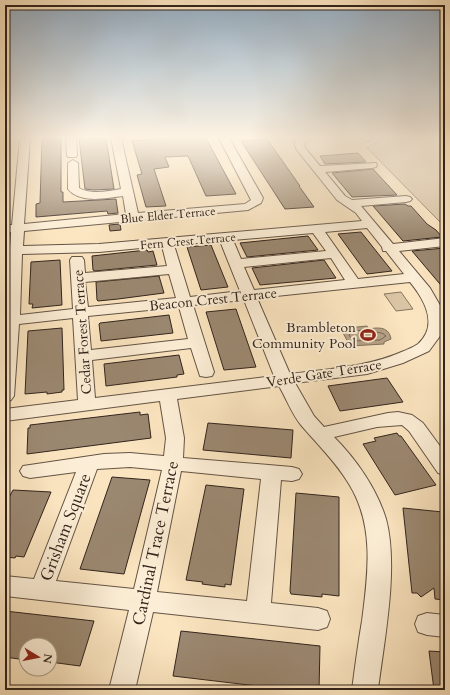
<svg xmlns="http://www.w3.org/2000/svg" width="450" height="695" font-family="Cardo,serif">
  <rect width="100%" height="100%" fill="#fbe5c0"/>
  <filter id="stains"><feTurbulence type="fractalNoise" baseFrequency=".005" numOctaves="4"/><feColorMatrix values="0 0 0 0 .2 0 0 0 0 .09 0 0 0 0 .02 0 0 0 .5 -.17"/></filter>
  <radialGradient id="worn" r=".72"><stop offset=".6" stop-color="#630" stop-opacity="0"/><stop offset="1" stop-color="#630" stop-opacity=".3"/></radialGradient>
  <g fill="#d9c4a4" stroke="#867460">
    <path d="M382 138H445V227L367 148Z"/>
    <path d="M401 292 413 309 396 311 384 294Z"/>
  </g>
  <path fill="#b7a388" stroke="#82705d" d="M367 326 369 329C379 327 389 327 391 339L384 342V344L350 346 342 331H347V328Z"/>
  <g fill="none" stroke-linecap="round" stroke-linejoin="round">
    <path stroke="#746452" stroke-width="1" d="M364 330C371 334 381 330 386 336L380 340 353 341 349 335 351 332Z"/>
  </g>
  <g fill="#9b8871" stroke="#32241c">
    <path d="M42 138H59L61 141V192H63V202L116 199 118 213 108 214 107 211 36 217V204L40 203Z"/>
    <path d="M106 138 114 189 94 190 85 189 79 139Z"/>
    <path d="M170 138H206L236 194 206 196 188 156 165 157 169 167 154 169 166 206 146 207 137 175 142 174 132 141Z"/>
    <path d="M267 139 300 186H299L314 207 285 209 241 141Z"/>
    <path d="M358 153 366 162 325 164 320 156Z"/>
    <path d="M373 169 397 195 352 197 332 173Z"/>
    <path d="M405 204 408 206H411L427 224 436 230 442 237 403 241 373 206Z"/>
    <path d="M120 224 121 230 110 231 109 225Z"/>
    <path d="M361 232 392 271 367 274 338 234Z"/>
    <path d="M308 236 318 250 247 257 240 243Z"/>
    <path d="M211 245 228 287 201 290 187 247Z"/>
    <path d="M445 248V290L412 251Z"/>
    <path d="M147 250 148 252 153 251 157 265 95 271 93 270 92 256Z"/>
    <path d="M60 260 62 305 32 308 33 304H29L31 262Z"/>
    <path d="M324 260 336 278 260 285 252 268Z"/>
    <path d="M159 276 164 293 118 299 98 301 97 300 96 282Z"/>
    <path d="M236 309 256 367 224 370 206 312Z"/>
    <path d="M169 315 173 333 101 341 99 324 100 323Z"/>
    <path d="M62 328 64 390H62V392L47 394V392L25 394 28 331Z"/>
    <path d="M179 355 184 374 177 375V377L106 386 104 364Z"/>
    <path d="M387 378 403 402 340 411 328 386Z"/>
    <path d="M140 412V415L148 414 151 438 27 454 28 428H30V425Z"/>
    <path d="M208 423 293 430 291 458 203 450Z"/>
    <path d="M397 433 399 436H401L436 485 395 495 363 444 376 441 374 438Z"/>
    <path d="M112 477 150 480 124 574 80 569Z"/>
    <path d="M206 485 244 489 231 585 225 584V587L202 584 203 582 186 580Z"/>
    <path d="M13 490 51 492 24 557 16 556 15 558 5 557V505Z"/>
    <path d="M296 493 339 497V596L322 594V597L291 594 290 591Z"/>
    <path d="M403 508 443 512 445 522V600L435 599 434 588 421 597 417 593H412Z"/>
    <path d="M5 611 94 621 80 666 50 662V645H26V660L5 657Z"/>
    <path d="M181 631 320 646 319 690H291L173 676Z"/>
    <path d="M429 651 445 652V690H434Z"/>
  </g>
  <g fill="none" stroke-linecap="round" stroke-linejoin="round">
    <defs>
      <g id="minor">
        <path d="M20 138H30L24 224 126 214 123 196C107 198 80 204 68 189V163L73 160 78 163 79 188C90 195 109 191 121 189L111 138H121L138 213 245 204 251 200 219 138H229L263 198 261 203 248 210 24 231 23 246 99 244 362 221 356 213 337 200 297 150 294 143 299 138H310L304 144 305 148 320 166 376 163 377 165 376 167 372 168 325 172 345 196 352 200 406 196 410 197 412 199 410 201 406 202 361 206 393 244 445 238V246L399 251 430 288 441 307 444 326 440 336 429 351 403 363 367 374 295 383 314 416 324 427 388 413 398 412 412 415 423 423 445 453V475L438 473 409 431 402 425 377 427 334 437C356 459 377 489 386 519 399 567 384 641 378 690H352C355 667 358 644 362 621 368 574 375 526 349 484 336 462 318 445 301 425 292 414 286 398 279 386L177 399 184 438 183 458 292 467 299 469 302 474 299 479 292 481 281 480 271 603 318 608 327 611 330 619 327 627 318 630 153 612 135 690H109L129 610 5 596V576L34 579 76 472 30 478 23 476 20 471 23 466 104 454 130 453 164 456 166 438 160 401 5 421V409L78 400 73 318 19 324 14 396 11 400 5 402V312L9 255 5 256V248H10L11 232 5 233V225H12ZM367 228 382 247 383 251H386L404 274 358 279 325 232ZM313 233 326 251 241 259 233 240ZM220 241 240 291 190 297 174 245ZM162 246 167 266 85 273 84 260 82 257H72L70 260 73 309 20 315 22 254 99 252ZM331 258 345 280 254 290 244 267ZM169 274 176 298 88 307 85 282ZM410 282C424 299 439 325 418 344 414 347 408 349 404 351 368 367 328 369 290 374L257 298ZM244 300 274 376 95 398 92 360 191 348 200 376 206 377 212 376 214 372 193 305ZM179 307 188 339 91 350 88 316ZM130 467 162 470 134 589 56 581 97 469ZM181 471 261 479 247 601 157 592Z"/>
        <path d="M66 138H76L77 155 76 157H68L67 155Z"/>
        <path d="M361 138H371L372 139 367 142Z"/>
        <path d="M427 613 445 615V637L427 635 418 632 415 624 418 616Z"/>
      </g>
    </defs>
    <use href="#minor" stroke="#645445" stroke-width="2"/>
    <use href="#minor" fill="#fceed6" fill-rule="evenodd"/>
  </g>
  <linearGradient id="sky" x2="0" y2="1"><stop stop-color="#94adc2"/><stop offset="0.58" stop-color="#fdf3e3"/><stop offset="1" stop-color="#fdf3e3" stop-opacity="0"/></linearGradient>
  <rect width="450" height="236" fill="url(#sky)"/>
  <defs>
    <symbol id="stadium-bare" viewBox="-9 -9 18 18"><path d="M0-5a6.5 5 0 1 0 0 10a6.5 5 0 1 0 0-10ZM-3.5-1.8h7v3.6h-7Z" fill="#8f2418" stroke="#fceed6" stroke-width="2.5" paint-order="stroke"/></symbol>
  </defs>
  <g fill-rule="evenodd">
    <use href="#stadium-bare" x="357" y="324" width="22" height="22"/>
  </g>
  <g text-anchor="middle" stroke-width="4" stroke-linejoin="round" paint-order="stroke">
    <g font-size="12" fill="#32241c" stroke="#fceed6">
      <text transform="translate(168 215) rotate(-5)" y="4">Blue Elder Terrace</text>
      <text transform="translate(188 241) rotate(-5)" y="4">Fern Crest Terrace</text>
    </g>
    <g font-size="14" fill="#32241c" stroke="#fceed6">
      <text transform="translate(213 299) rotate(-6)" y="5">Beacon Crest Terrace</text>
      <text transform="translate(82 332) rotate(-94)" y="5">Cedar Forest Terrace</text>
      <text transform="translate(324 373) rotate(-9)" y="5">Verde Gate Terrace</text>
    </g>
    <g font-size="14" fill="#32241c" stroke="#fceed6" text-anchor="end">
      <text x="356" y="332">Brambleton<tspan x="356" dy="16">Community Pool</tspan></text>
    </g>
    <g font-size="17" fill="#32241c" stroke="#fceed6">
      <text transform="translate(65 527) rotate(-69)" y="6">Grisham Square</text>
      <text transform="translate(155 543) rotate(-78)" y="6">Cardinal Trace Terrace</text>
    </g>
  </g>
  <rect width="450" height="695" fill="none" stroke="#fbe5c0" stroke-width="20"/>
  <rect x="6" y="6" width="438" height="683" fill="none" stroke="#32241c" stroke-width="2"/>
  <rect x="10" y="10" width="430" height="675" fill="none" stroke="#32241c"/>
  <g transform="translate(38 657) rotate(100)"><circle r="19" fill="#fceed6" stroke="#ab9d8c"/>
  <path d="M0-3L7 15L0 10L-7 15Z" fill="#8f2418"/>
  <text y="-6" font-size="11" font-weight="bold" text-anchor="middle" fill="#32241c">N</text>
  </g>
  <rect width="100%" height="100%" filter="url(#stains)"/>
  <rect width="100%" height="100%" fill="url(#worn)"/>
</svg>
